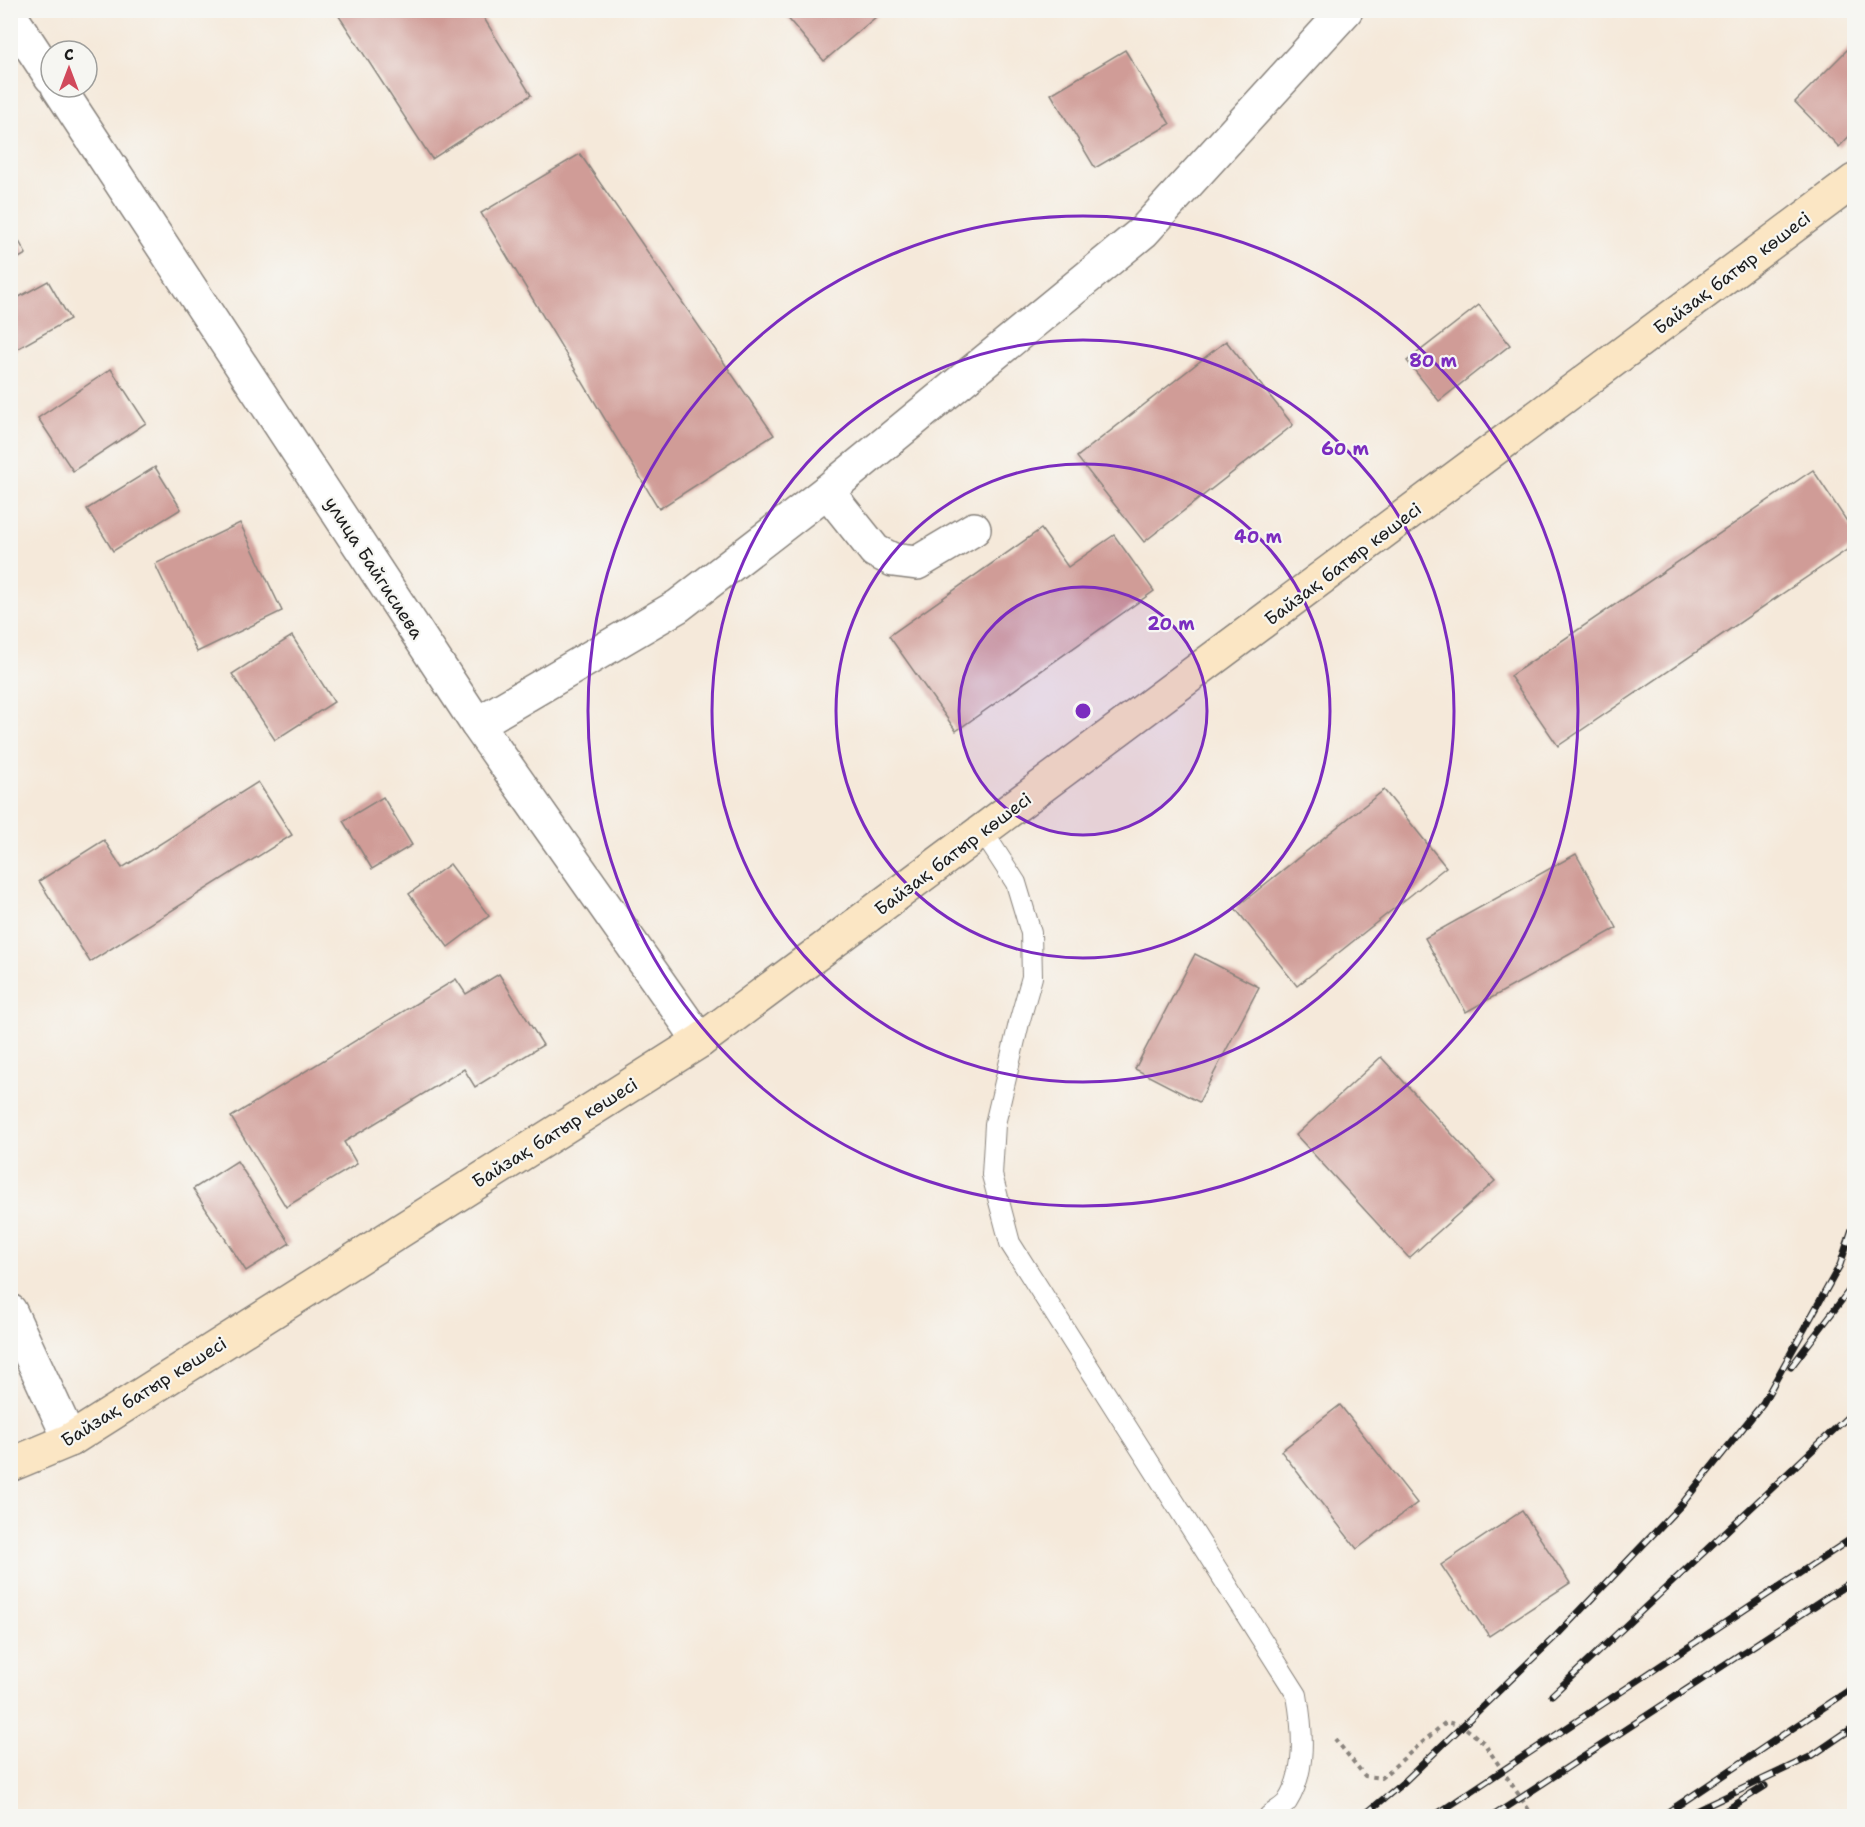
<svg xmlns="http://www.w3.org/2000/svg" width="1865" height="1827" font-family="'Shantell Sans',sans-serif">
  <rect width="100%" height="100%" fill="#f6f6f2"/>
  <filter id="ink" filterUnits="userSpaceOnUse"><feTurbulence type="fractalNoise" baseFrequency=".0167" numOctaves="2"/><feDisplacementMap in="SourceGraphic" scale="12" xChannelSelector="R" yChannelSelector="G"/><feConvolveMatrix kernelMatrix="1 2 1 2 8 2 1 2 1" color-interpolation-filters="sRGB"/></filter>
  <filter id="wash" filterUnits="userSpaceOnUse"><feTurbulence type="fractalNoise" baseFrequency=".008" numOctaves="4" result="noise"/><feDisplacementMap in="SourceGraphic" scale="24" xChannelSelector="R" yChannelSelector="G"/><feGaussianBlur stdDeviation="1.35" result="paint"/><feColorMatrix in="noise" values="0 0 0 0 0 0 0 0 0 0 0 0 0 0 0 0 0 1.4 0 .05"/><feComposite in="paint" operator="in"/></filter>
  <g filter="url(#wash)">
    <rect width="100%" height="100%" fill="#f5e9da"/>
    <g id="blocks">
      <g fill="#d09c97">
        <path d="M335 10H479L531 95 432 159Z"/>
        <path d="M781 10H884L824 61Z"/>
        <path d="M1854 43V131L1839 147 1795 102Z"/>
        <path d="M1125 50 1170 124 1095 168 1051 94Z"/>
        <path d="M580 154 774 435 659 509 481 213Z"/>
        <path d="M10 225 26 254 10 263Z"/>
        <path d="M48 281 70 319 10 353V302Z"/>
        <path d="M1479 305 1510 345 1439 401 1407 361Z"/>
        <path d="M1226 341 1293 425 1144 542 1077 457Z"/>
        <path d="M111 369 146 423 73 471 38 418Z"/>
        <path d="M155 467 181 509 113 551 87 509Z"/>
        <path d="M1813 470 1854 532V545L1558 746 1510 676Z"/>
        <path d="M240 523 282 611 197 652 155 564Z"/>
        <path d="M1041 529 1068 567 1114 535 1154 591 956 731 889 636Z"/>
        <path d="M292 636 334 702 275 740 232 674Z"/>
        <path d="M258 782 292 835 90 962 39 881 104 840 122 868Z"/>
        <path d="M1384 790 1446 867 1297 986 1235 908Z"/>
        <path d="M383 797 412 845 372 869 343 821Z"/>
        <path d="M1576 854 1617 928 1466 1012 1425 938Z"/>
        <path d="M450 864 489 916 448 947 409 894Z"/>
        <path d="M1195 954 1259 987 1199 1102 1135 1069Z"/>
        <path d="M499 974 543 1045 475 1087 464 1069 344 1142 357 1164 286 1207 231 1117 456 979 466 994Z"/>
        <path d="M1381 1057 1495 1181 1409 1258 1296 1135Z"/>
        <path d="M237 1161 290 1243 246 1271 193 1189Z"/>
        <path d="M1340 1405 1417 1503 1357 1549 1281 1451Z"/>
        <path d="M1522 1511 1570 1583 1489 1636 1441 1565Z"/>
      </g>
    </g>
  </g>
  <g filter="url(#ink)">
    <use href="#blocks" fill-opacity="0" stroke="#88827b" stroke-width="1.5"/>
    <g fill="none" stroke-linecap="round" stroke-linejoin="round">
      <defs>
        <path id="service" d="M983 832 1016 883 1031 933 1032 977 1019 1023 995 1124 992 1175 1010 1243 1297 1695C1303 1730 1307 1771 1287 1802 1283 1807 1274 1812 1269 1816"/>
        <g id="minor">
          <path d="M10 15 51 77"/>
          <path d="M58 87 477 724 700 1041"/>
          <path d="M827 491 875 551 893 560 917 563 974 529"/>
          <path d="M477 724 678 606 827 491 1143 232 1346 10"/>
          <path d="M10 1311 70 1440"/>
        </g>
        <path id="secondary" d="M10 1465 70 1440 700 1041 1854 181"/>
      </defs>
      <use href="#service" stroke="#88827b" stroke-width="22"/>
      <use href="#minor" stroke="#88827b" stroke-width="36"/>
      <use href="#secondary" stroke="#88827b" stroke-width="36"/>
      <path stroke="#88827b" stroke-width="4" stroke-dasharray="4.5 4.5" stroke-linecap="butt" d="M1335 1739 1365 1776 1381 1778 1446 1722 1463 1726 1484 1743 1533 1816"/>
      <use href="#service" stroke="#fff" stroke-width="20"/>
      <use href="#minor" stroke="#fff" stroke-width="33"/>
      <use href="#secondary" stroke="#fbe6c4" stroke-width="33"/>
      <defs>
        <g id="rail">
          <path d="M1791 1367 1854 1284"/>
          <path d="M1552 1695 1854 1411"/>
          <path d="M1363 1816 1404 1782 1556 1636 1682 1504 1763 1403 1840 1265 1854 1223"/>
          <path d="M1434 1816 1854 1537"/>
          <path d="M1493 1816 1854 1580"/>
          <path d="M1662 1816 1854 1687"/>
          <path d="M1685 1816 1810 1757 1854 1727"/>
          <path d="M1717 1816 1765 1786"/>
        </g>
      </defs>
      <use href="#rail" stroke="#1c1c1c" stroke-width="7"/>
      <use href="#rail" stroke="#f6f6f2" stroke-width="4.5" stroke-dasharray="14" stroke-linecap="butt"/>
    </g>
  </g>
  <circle cx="1083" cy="711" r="124" fill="#7b2cbf" fill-opacity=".12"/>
  <g fill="none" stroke="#7b2cbf" stroke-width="3">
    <circle cx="1083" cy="711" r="124"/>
    <circle cx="1083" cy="711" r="247"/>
    <circle cx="1083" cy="711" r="371"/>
    <circle cx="1083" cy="711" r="495"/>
  </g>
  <g text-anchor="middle" stroke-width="4.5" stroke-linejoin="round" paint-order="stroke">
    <g font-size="18" fill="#1c1c1c" stroke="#f6f6f2">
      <text transform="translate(1732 273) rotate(-37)" y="6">Байзақ батыр көшесі</text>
      <text transform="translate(1343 564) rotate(-37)" y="6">Байзақ батыр көшесі</text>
      <text transform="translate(374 568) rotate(57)" y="6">улица Байгисиева</text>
      <text transform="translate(953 854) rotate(-37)" y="6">Байзақ батыр көшесі</text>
      <text transform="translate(555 1133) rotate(-32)" y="6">Байзақ батыр көшесі</text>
      <text transform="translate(144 1392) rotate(-32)" y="6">Байзақ батыр көшесі</text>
    </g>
  </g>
  <circle cx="1083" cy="711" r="9" fill="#7b2cbf" stroke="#f6f6f2" stroke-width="3"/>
  <g font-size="18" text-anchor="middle" font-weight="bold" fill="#7b2cbf" stroke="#f6f6f2" stroke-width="4.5" stroke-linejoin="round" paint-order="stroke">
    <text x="1433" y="367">80 m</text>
    <text x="1345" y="455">60 m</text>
    <text x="1258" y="543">40 m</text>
    <text x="1171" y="630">20 m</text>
  </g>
  <rect width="1865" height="1827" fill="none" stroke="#f6f6f2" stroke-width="36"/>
  <g transform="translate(69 69)"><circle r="28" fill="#f6f6f2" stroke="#9f9f9c" stroke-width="1.5"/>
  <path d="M0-4.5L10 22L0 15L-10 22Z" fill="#d1495b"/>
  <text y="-9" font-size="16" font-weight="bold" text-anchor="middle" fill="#1c1c1c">С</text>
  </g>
</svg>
